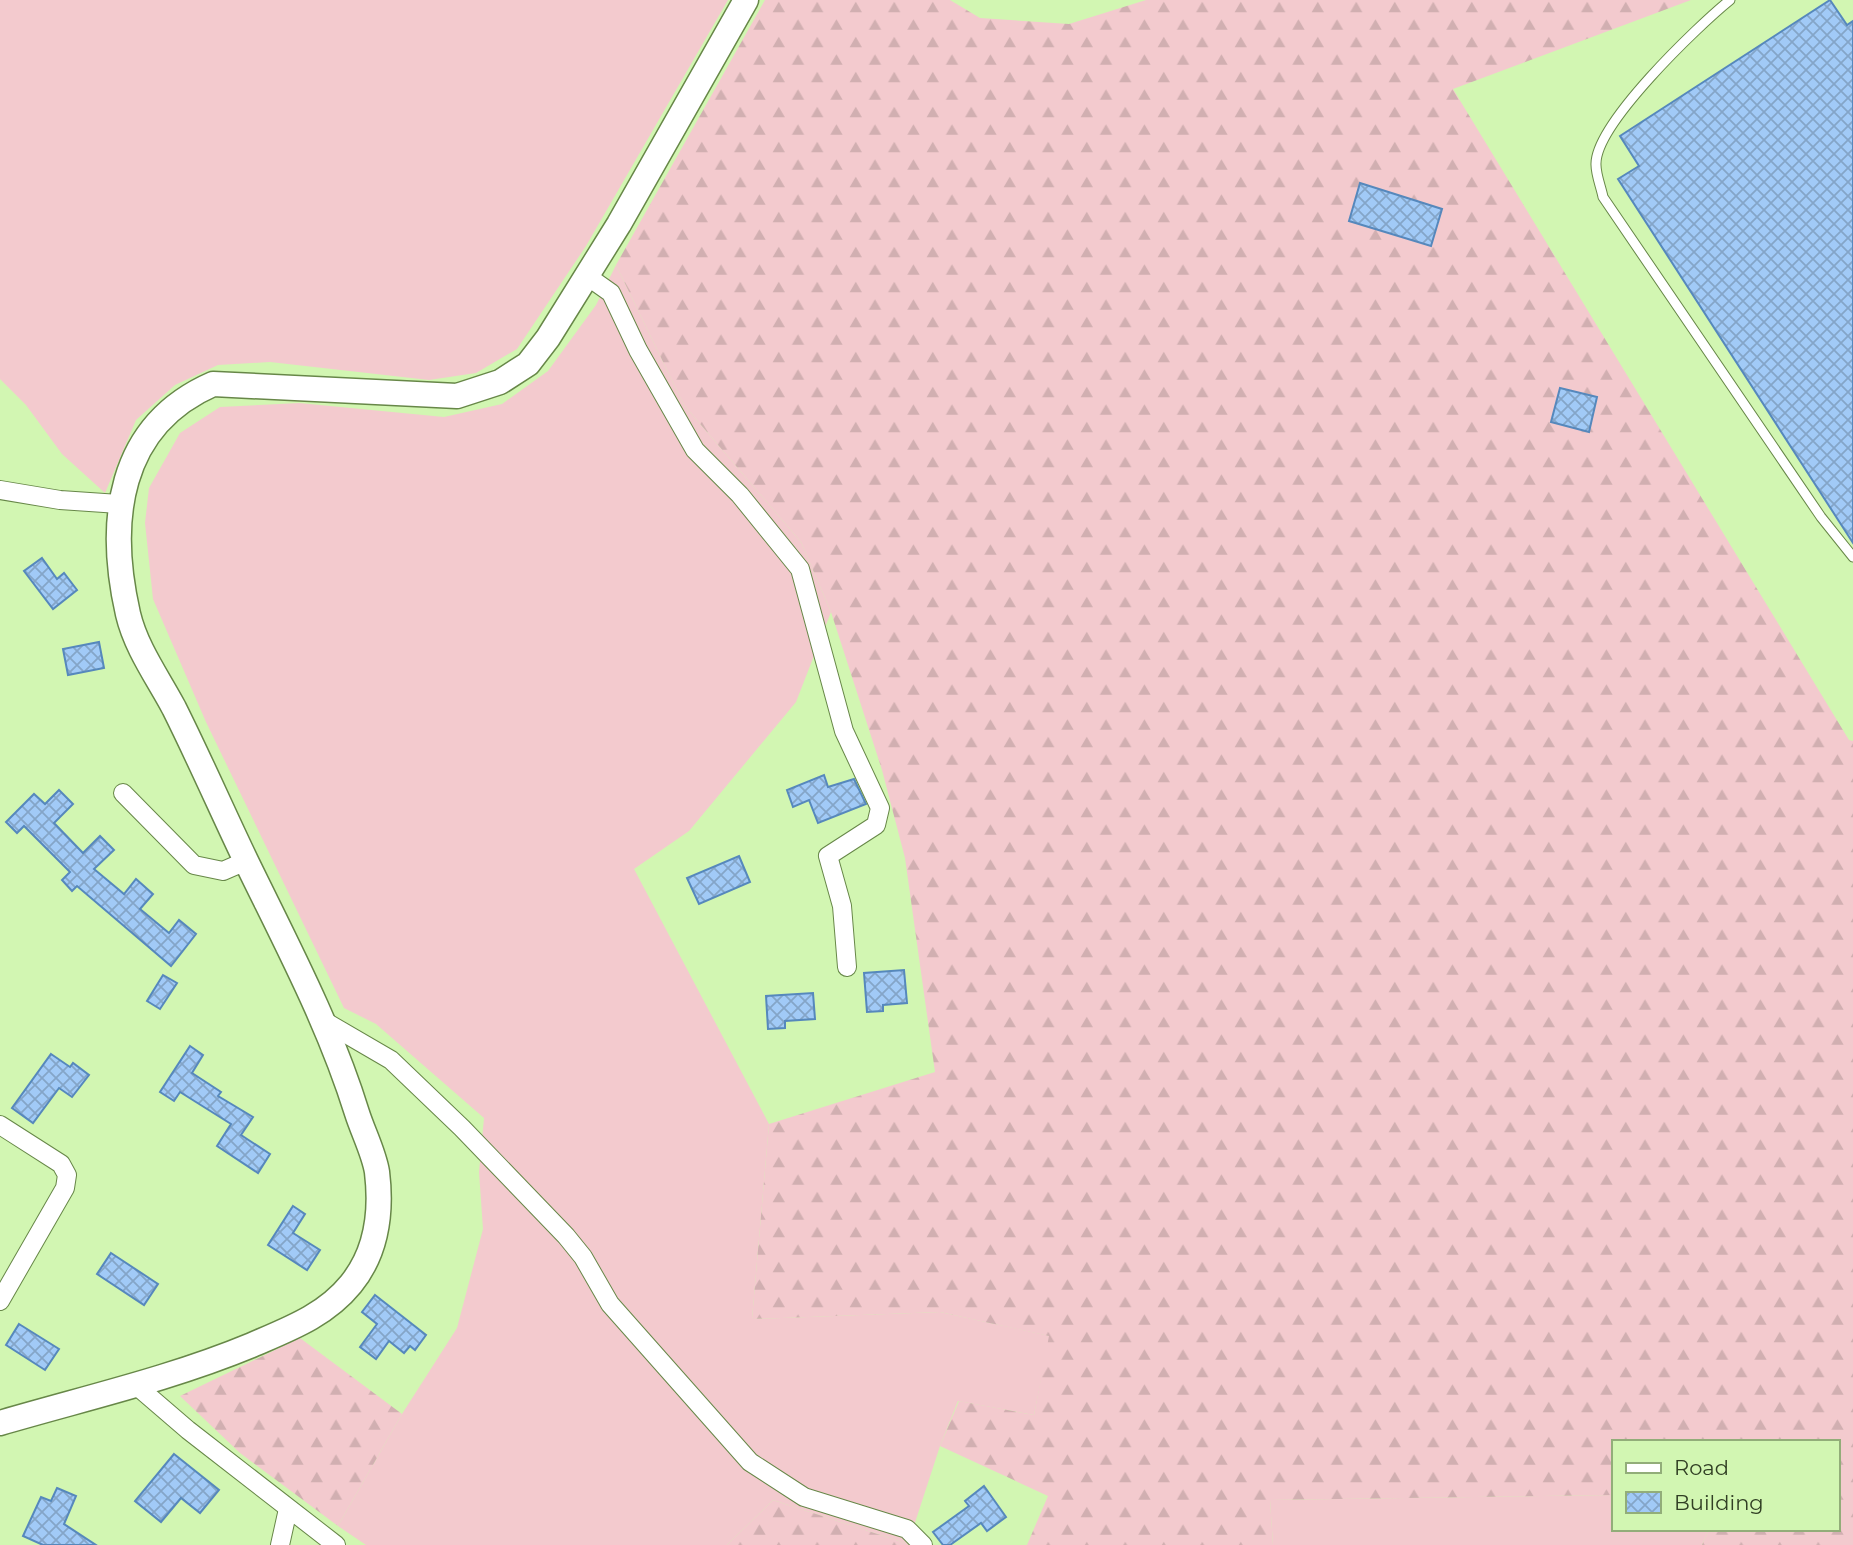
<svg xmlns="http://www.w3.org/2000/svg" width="1853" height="1545" font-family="Montserrat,sans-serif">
  <defs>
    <pattern id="forest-firs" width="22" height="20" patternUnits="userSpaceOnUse" patternTransform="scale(1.75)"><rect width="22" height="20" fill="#f3cace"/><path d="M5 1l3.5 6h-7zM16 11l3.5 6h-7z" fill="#d1afb1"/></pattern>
    <pattern id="building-cross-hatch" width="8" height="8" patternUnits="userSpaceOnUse" patternTransform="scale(1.75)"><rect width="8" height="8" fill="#a1caf7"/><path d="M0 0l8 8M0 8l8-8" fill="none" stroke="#84a5c8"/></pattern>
  </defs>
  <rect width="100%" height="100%" fill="#d2f6b2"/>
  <g fill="#f3cace">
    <path d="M0 0H728L586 246 517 349 476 373 429 380 270 362 218 365 175 385 136 420 105 493 62 454 26 405 0 379Z"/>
    <path d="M616 265 684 405 801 542 831 612 796 702 689 831 634 869 769 1124 752 1319 940 1312 1050 1336 1034 1415 958 1401 940 1446 908 1544 773 1500 727 1545H366L338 1526 402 1414 457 1328 483 1229 479 1172 484 1118 376 1024 344 1008 206 722 153 599 145 523 149 488 180 433 220 407 299 403 444 417 502 404 548 371 596 305Z"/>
    <path d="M1613 1495V1529H1709L1702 1545H1273L1270 1500Z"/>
  </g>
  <g fill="url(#forest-firs)">
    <path d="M765 0H950L980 18 1069 24 1146 0H1691L1453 89 1849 740 1853 741V1545H1702L1709 1529H1837V1442H1613V1495L1270 1500 1273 1545H1027L1048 1496 940 1446 959 1401 1034 1415 1049 1336 940 1312 752 1319 769 1124 935 1072 905 858 882 770 831 612 801 542 684 405 616 265Z"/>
    <path d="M300 1338 402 1414 338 1526 240 1453 180 1396Z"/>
    <path d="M773 1500 908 1544 909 1545H727Z"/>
  </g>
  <g fill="url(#building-cross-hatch)" stroke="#5688bc" stroke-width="2">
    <path d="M1830 0 1847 25 1853 21V543L1618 179 1639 166 1620 136Z"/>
    <path d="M1360 183 1442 209 1431 246 1349 221Z"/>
    <path d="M1560 388 1597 397 1589 432 1551 422Z"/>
    <path d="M42 558 57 579 64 573 77 590 53 609 24 571Z"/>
    <path d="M99 642 104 668 68 675 63 649Z"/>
    <path d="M824 775 828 787 854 779 866 804 818 823 809 800 793 807 787 790Z"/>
    <path d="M59 790 73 804 54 823 83 853 100 836 114 850 94 869 124 894 136 879 153 894 140 909 169 933 179 920 196 934 171 966 77 886 72 891 62 880 70 872 24 826 17 833 6 822 34 794 45 804Z"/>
    <path d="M739 856 750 882 699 904 687 878Z"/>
    <path d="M904 970 907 1003 883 1005V1011L867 1012 864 973Z"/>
    <path d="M163 975 177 983 160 1009 147 1001Z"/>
    <path d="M813 993 815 1019 785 1021V1028L768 1029 766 996Z"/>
    <path d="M190 1046 203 1055 192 1073 221 1092 218 1096 253 1117 241 1135 270 1154 258 1173 217 1146 231 1124 180 1092 174 1101 160 1092Z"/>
    <path d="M51 1054 70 1067 73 1063 89 1075 72 1097 59 1088 33 1123 12 1108Z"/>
    <path d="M293 1206 305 1214 293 1233 320 1250 307 1270 268 1245Z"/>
    <path d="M111 1253 158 1284 144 1305 97 1274Z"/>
    <path d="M375 1295 426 1335 415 1350 410 1346 404 1353 389 1341 376 1359 360 1347 377 1324 362 1312Z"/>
    <path d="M19 1324 59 1349 45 1370 6 1345Z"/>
    <path d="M174 1454 219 1490 200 1513 181 1498 161 1522 135 1501Z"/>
    <path d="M984 1486 1006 1517 987 1531 981 1523 950 1545H943L933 1532 969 1506 965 1501Z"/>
    <path d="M57 1488 76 1496 64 1524 96 1545H43L23 1536 41 1497 51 1501Z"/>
  </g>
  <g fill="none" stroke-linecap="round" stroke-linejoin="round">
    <defs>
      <path id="lane" d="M1730 0C1698 26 1594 125 1596 165 1596 175 1601 187 1603 197L1821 517 1853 557"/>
      <g id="street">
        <path d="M587 276 611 293 638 350 695 450 740 495 800 569 844 731 880 808 876 825 828 856 842 906 847 967"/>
        <path d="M0 490 60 500 119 504"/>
        <path d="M123 793 194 865 223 871 246 861"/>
        <path d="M324 1021 391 1060 462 1128 566 1236 583 1257 610 1304 750 1462 804 1497 907 1529 923 1545"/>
        <path d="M0 1125 61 1164 67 1175 65 1188 0 1301"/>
        <path d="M138 1387 188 1430 336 1545"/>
        <path d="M280 1545 288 1509"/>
      </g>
      <path id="secondary" d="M0 1423C85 1398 170 1379 252 1345 289 1329 325 1316 351 1284 377 1252 382 1213 377 1172 374 1153 363 1132 357 1113 330 1026 288 947 248 865 223 813 200 760 174 708 158 678 136 648 128 614 107 522 117 426 213 384L457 396 500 382 528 364 548 338 619 224 746 0"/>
    </defs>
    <use href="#lane" stroke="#678748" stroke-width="11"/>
    <use href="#street" stroke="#678748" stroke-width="20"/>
    <use href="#secondary" stroke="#678748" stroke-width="27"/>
    <use href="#lane" stroke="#fff" stroke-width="9"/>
    <use href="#street" stroke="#fff" stroke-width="18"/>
    <use href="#secondary" stroke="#fff" stroke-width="24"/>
  </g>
  <rect x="1612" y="1440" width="228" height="91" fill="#d2f6b2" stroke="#92ad79" stroke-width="2"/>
  <rect x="1626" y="1463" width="35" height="10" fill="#ffffff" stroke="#92ad79" stroke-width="2"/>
  <text x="1674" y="1475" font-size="21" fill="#313f24">Road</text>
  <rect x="1626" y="1492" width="35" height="21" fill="url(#building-cross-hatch)" stroke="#92ad79" stroke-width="2"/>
  <text x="1674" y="1510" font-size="21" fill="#313f24">Building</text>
</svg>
